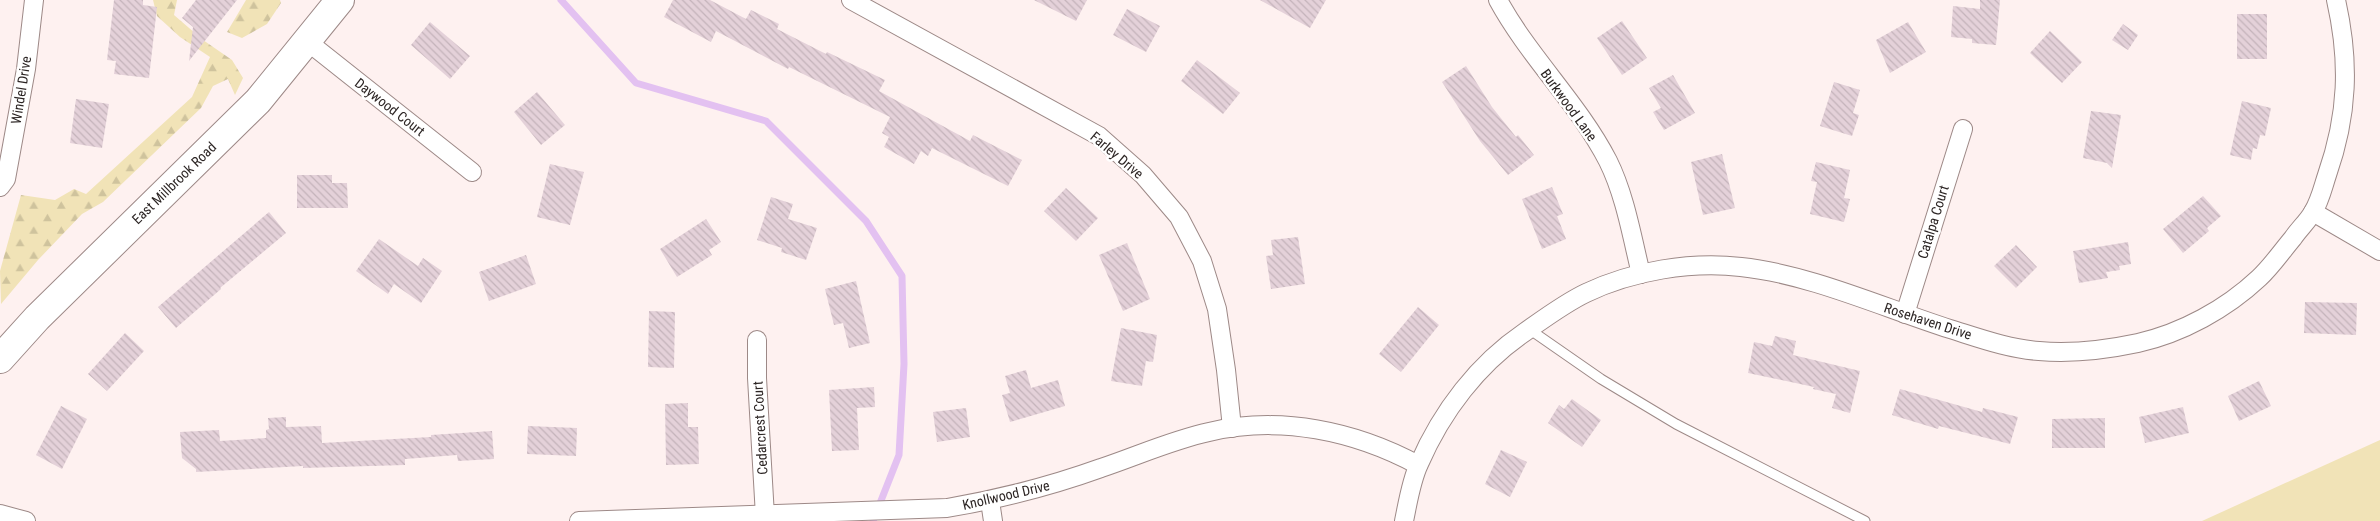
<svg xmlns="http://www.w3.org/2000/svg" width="2380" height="521" font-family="'Roboto Condensed',sans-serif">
  <defs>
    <pattern id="forest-firs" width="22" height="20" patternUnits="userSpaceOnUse" patternTransform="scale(1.25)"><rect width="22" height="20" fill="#f1e3b7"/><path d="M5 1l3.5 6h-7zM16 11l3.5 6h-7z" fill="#cfc39d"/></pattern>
    <pattern id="building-back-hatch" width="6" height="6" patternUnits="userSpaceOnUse" patternTransform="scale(1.25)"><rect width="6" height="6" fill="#e4d1d9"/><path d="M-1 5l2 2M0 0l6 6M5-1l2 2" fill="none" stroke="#c4b3ba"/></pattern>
  </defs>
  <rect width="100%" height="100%" fill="#fef1f0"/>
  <g fill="url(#forest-firs)">
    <path d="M153 0H177L174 15 203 40 232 60 243 78 235 95 228 79 213 86 201 108 103 202 82 214 38 260 1 304 0 271 21 195 55 200 74 189 86 194 192 97 210 57 180 37 157 16Z"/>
    <path d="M246 0H280L281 3 267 24 242 38 227 32Z"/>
  </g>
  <path fill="#f1e3b7" d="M2380 440V521H2202Z"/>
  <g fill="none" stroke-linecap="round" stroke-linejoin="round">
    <path stroke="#e3c1f1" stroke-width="7" d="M561 0 636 83 766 121 866 221 902 276 904 364 899 455 873 521"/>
  </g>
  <g fill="url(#building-back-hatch)">
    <path d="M114 0H143V5L157 7 149 78 114 74 116 61 107 60Z"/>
    <path d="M196 0H237L189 61 193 27 182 18Z"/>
    <path d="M673 0H710L746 19 751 10 779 24 777 29 826 54 827 52 885 80 879 91 970 141 973 135 1022 160 1008 186 932 148 928 156 921 151 914 164 884 147 889 137 882 133 890 117 789 67 788 69 716 31 711 42 664 17Z"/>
    <path d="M1034 0H1087L1076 21Z"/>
    <path d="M1260 0H1326L1310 28Z"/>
    <path d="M1980 0H2000L1996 45 1972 43V39L1951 37 1953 6 1980 9Z"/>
    <path d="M1127 9 1160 26 1146 52 1113 35Z"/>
    <rect x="2237" y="14" width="30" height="45"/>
    <path d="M1622 21 1647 58 1622 75 1597 38Z"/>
    <path d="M430 22 470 56 450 79 411 45Z"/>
    <path d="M1908 22 1926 52 1890 73 1876 40Z"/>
    <path d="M2123 24 2138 35 2128 50 2112 40Z"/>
    <path d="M2050 31 2082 62 2062 83 2030 53Z"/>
    <path d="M1197 60 1240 93 1223 114 1181 81Z"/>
    <path d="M1466 66 1492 107 1516 137 1518 135 1534 155 1508 175 1480 141 1442 82Z"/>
    <path d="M1673 75 1695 113 1664 130 1653 112 1661 108 1649 88Z"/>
    <path d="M1834 82 1860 90 1853 113 1859 115 1852 136 1820 126Z"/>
    <path d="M537 92 565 125 541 145 514 112Z"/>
    <path d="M76 99 109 104 102 148 70 143Z"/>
    <path d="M2242 101 2271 108 2265 136 2260 135 2257 149 2253 148 2251 160 2230 155Z"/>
    <path d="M2091 111 2121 115 2112 168 2107 163 2083 158Z"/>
    <path d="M1722 154 1735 208 1703 215 1691 162Z"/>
    <path d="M1816 162 1850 170 1844 198 1850 199 1844 222 1810 214 1817 182 1811 181Z"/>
    <path d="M550 164 584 172 570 225 537 217Z"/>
    <path d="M297 175H332V183H347L348 208H297Z"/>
    <path d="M1552 187 1563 214 1557 216 1566 239 1542 249 1522 199Z"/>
    <path d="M1066 188 1098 218 1076 241 1044 211Z"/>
    <path d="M2203 196 2221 216 2207 228 2209 231 2183 253 2163 229Z"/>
    <path d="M771 197 793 204 788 219 817 228 806 260 781 252 782 248 757 240Z"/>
    <path d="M269 212 286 233 220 288 221 289 176 328 158 307Z"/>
    <path d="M706 219 721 242 709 250 712 255 677 277 660 249Z"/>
    <path d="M1298 237 1305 284 1271 289 1266 256 1273 255 1271 240Z"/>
    <path d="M379 239 418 266 423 258 442 271 421 303 394 284 388 294 356 271Z"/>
    <path d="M2128 242 2131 264 2119 266 2120 270 2106 272 2108 278 2079 283 2073 251Z"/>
    <path d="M1127 243 1150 299 1123 311 1099 255Z"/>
    <path d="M2016 245 2037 267 2016 288 1994 266Z"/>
    <path d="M526 255 536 284 489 301 479 272Z"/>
    <path d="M856 281 870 343 849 348 843 323 834 325 825 289Z"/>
    <path d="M2305 302 2357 303 2356 335 2304 333Z"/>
    <path d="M1418 307 1439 325 1401 372 1379 354Z"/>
    <path d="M649 311 675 312 674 368 648 367Z"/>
    <path d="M1121 328 1157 335 1153 362 1146 361 1142 386 1111 381Z"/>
    <path d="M125 333 144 351 107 391 88 374Z"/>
    <path d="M1775 336 1796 341 1793 355 1860 371 1850 413 1832 408 1836 394 1813 389 1814 387 1748 373 1754 342 1772 346Z"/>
    <path d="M1026 370 1031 388 1058 380 1065 406 1010 422 1002 395 1010 393 1005 376Z"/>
    <path d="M2259 381 2271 406 2239 421 2228 396Z"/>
    <path d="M874 387 875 407 857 408 859 450 832 451 829 390Z"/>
    <path d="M1900 389 1982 412 1983 408 2018 417 2010 444 1939 426 1938 429 1892 415Z"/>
    <path d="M1572 399 1601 420 1582 447 1548 423 1559 405 1564 409Z"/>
    <path d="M688 403V427H698L699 464 666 465 665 404Z"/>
    <path d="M61 406 87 419 62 469 36 455Z"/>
    <path d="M2183 407 2189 433 2145 443 2139 417Z"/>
    <path d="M966 408 970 437 937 442 933 412Z"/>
    <path d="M286 417V427L321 426 322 443 431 437V435L492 431 494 459 458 461 457 455 405 459V465L303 468V466L196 472V469L182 458 180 432 219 430 220 441 266 438V430L269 429 268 418Z"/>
    <path d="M2105 418V448H2052V419Z"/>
    <path d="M528 426 577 428 576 456 527 454Z"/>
    <path d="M1501 450 1527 462 1510 497 1485 484Z"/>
  </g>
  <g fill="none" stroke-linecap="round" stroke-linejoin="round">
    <defs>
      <path id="service" d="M1529 329 1601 379 1676 424 1865 521"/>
      <g id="minor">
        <path d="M851 0 1099 136 1143 175 1179 217 1202 261 1217 309 1226 370 1232 428"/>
        <path d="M1498 0C1529 57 1578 103 1608 161 1625 195 1632 237 1641 274"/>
        <path d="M308 42 472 172"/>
        <path d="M0 187 6 179 26 69 34 0"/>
        <path d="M2313 212 2380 251"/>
        <path d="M1905 314 1963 129"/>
        <path d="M757 340V378L765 516"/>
        <path d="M990 501 993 521"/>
        <path d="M0 514 26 521"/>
        <path d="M579 521 947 508C1000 499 1051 486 1101 468 1137 456 1172 440 1209 432 1280 415 1355 431 1418 465"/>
        <path d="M1404 521C1408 502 1411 481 1419 464 1442 411 1478 364 1525 332 1545 318 1565 303 1586 293 1632 271 1691 261 1741 267 1809 274 1884 308 1950 329 1979 338 2009 349 2039 351 2072 354 2105 350 2138 343 2182 333 2226 309 2259 278 2271 267 2282 251 2293 238 2299 229 2308 221 2313 212 2320 201 2323 187 2327 175 2348 115 2350 62 2336 0"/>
      </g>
      <path id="primary" d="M0 359 37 318 258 101 340 0"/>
    </defs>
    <use href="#service" stroke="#9d8987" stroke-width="11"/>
    <use href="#minor" stroke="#9d8987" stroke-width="20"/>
    <use href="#primary" stroke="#9d8987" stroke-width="30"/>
    <use href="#service" stroke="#fff" stroke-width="9"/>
    <use href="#minor" stroke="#fff" stroke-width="18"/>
    <use href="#primary" stroke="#fff" stroke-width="28"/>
  </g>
  <g text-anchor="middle" stroke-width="5" stroke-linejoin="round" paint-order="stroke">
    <g font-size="14" fill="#2c2524" stroke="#fff">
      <text transform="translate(21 90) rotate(-81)" y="5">Windel Drive</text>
      <text transform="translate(1569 105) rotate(54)" y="5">Burkwood Lane</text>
      <text transform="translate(390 107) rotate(38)" y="5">Daywood Court</text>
      <text transform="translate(1117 155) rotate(40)" y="5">Farley Drive</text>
      <text transform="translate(174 183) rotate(-44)" y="5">East Millbrook Road</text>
      <text transform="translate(1933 222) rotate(-73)" y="5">Catalpa Court</text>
      <text transform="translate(1928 321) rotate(18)" y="5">Rosehaven Drive</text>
      <text transform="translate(760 428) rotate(-93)" y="5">Cedarcrest Court</text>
      <text transform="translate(1006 495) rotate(-13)" y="5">Knollwood Drive</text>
    </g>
  </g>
</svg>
